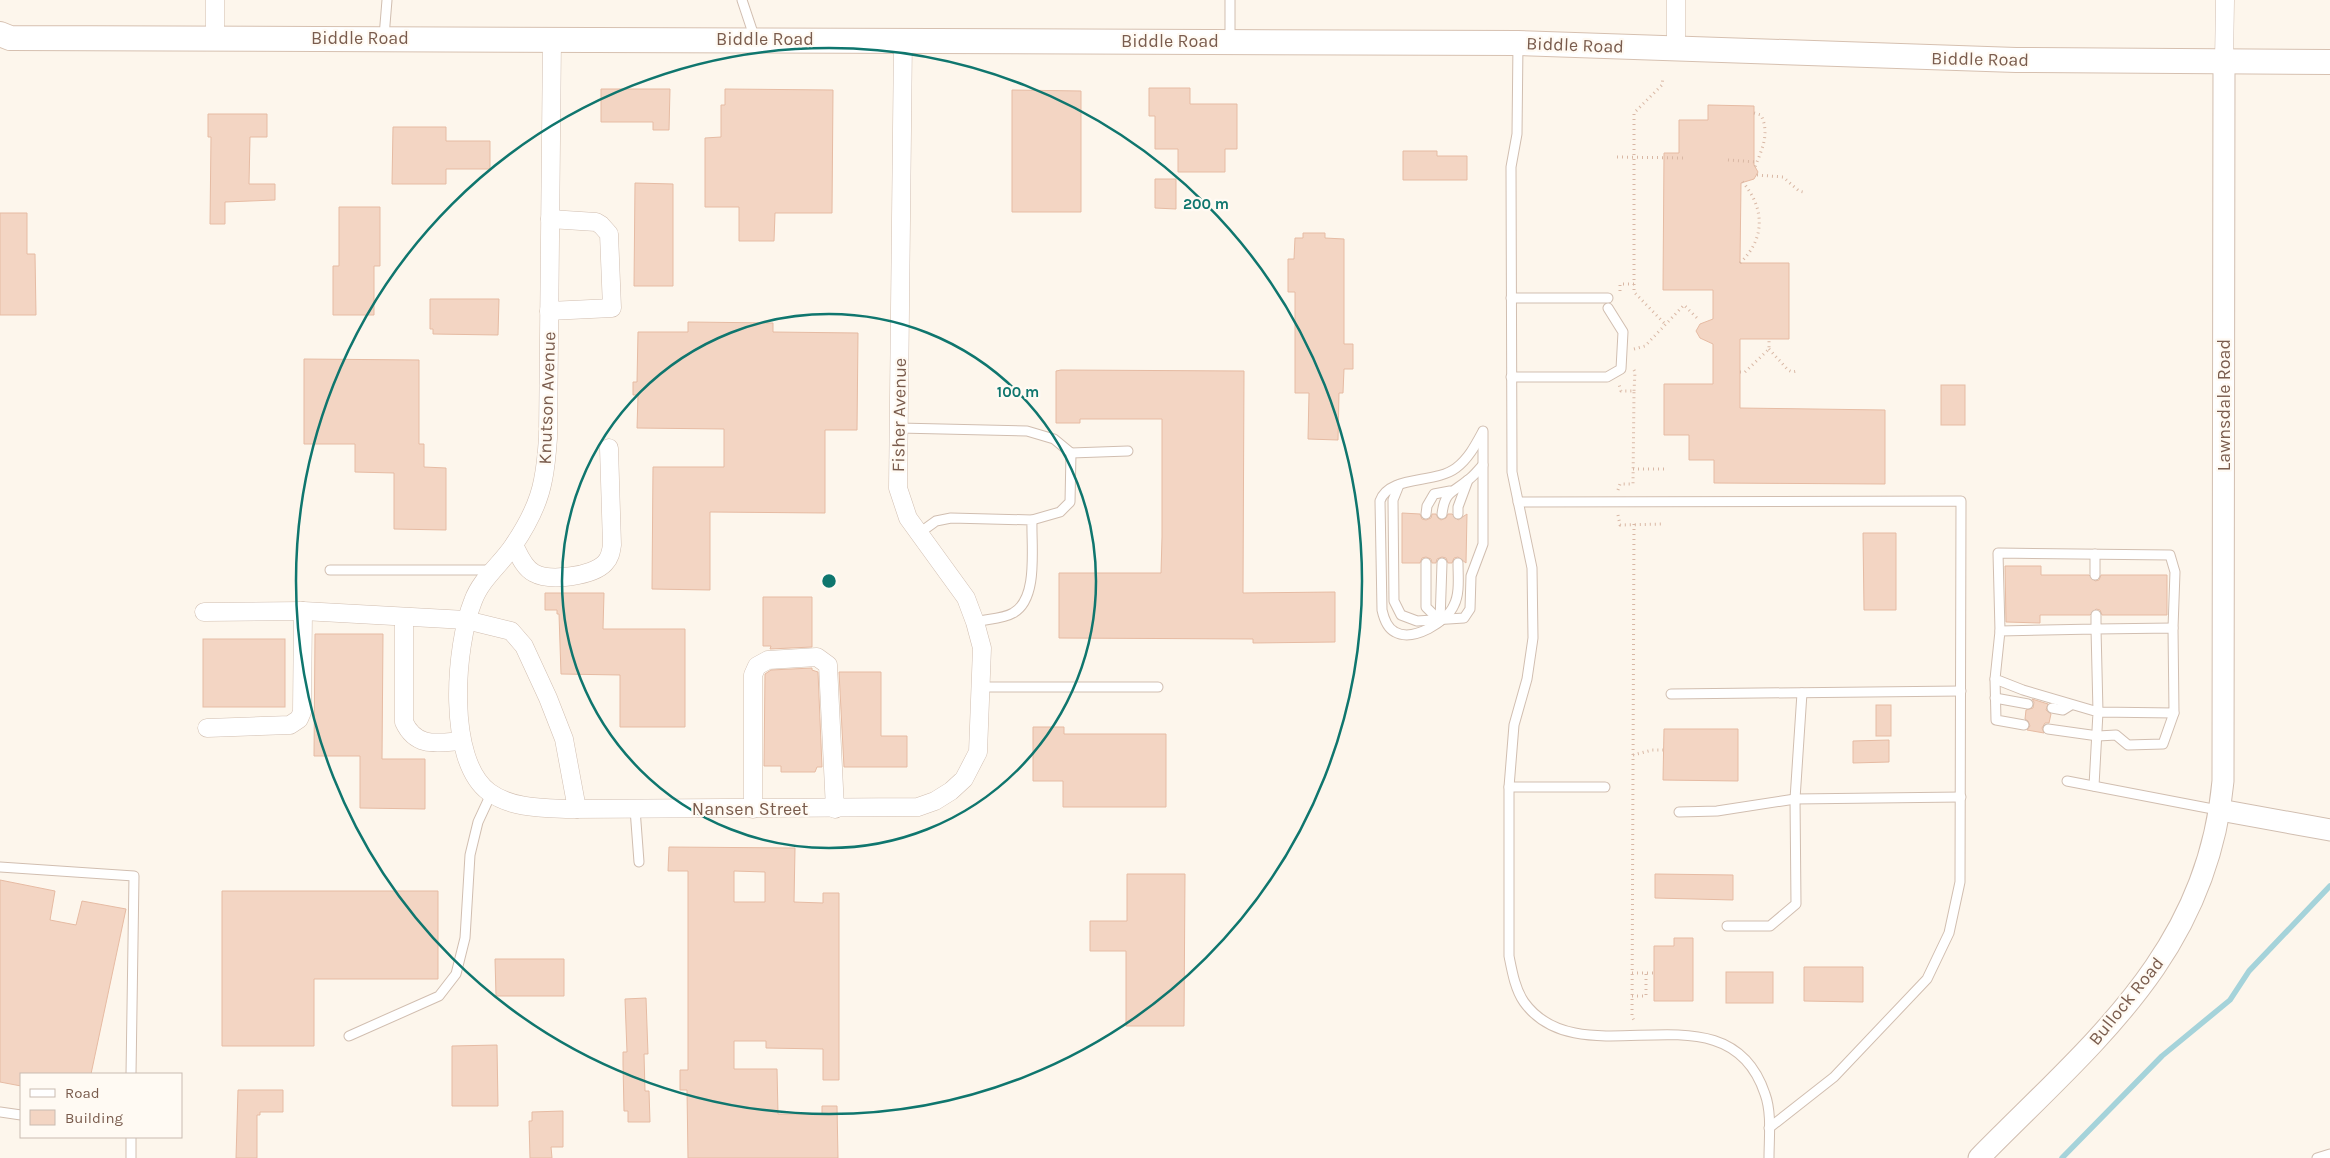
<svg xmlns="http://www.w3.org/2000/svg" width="2330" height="1158" font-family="Karla,sans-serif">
  <rect width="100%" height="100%" fill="#fdf6ec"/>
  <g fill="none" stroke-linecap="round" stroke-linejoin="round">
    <path stroke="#a5d3da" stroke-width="5.5" d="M2062 1158 2162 1056 2230 1000 2249 971 2330 886"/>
  </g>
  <g fill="#f3d5c3" stroke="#e6bba3" fill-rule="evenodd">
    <path d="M1149 88H1190V104H1237V149H1225V172H1178V149H1155V116H1149Z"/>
    <path d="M601 89H670L669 130H653V122H601Z"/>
    <path d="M725 89 833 90 832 213H775L774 241H739V207H705V138L721 137V105H725Z"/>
    <path d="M1012 90 1081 91V212H1012Z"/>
    <path d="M1708 105 1754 106V165L1758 172 1754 179 1741 183 1740 263H1789V339H1740V408L1885 410V484L1714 483V460H1689V435H1664V384H1713V344L1700 338 1696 331 1700 324 1713 319V290H1663L1664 153H1679V120H1708Z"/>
    <path d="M208 114H267V137H250L249 184H275V200L225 202V224H210L211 137H208Z"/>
    <path d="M393 127H446V141H490V169H446V184H392Z"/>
    <path d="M1403 151H1437V156H1467V180H1403Z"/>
    <path d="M1155 179H1176V209L1155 208Z"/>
    <path d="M635 183 673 184V286H634Z"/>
    <path d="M339 207H380V266H374V315H333V266H339Z"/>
    <path d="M0 213H27V254H35L36 315H0Z"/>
    <path d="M1303 233H1325V238L1344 239V344H1353V369H1344L1343 393H1339L1338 440 1308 439 1309 393H1295V292H1288V259H1294L1295 238H1303Z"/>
    <path d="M430 299H499L498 335 433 334V329H430Z"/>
    <path d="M688 322 773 323V332L858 333 857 430H825V513L710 512V590L652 589 653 467H724V429L637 428 638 395H633V382H637L638 332H688Z"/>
    <path d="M304 359 419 360V444H424V467L446 468V530L394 529V473L355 472V444H304Z"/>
    <path d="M1061 370 1244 371 1243 593 1335 592V642L1253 643V639L1059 638V573H1161L1162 537V419H1080V423H1056V371Z"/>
    <rect x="1941" y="385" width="24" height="40"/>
    <path d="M1402 513 1420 514 1422 519 1426 520 1431 518 1432 514H1436L1438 518 1441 520 1446 518 1448 514H1452L1458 520 1467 514 1466 563 1458 557 1454 558 1452 563H1448L1446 558 1442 557 1437 559 1436 563H1432L1431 559 1426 557 1422 558 1420 563H1402Z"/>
    <path d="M1863 533H1896V610H1864Z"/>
    <path d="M2005 566H2041V575H2089L2095 581 2099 580 2101 575H2167V615H2102L2100 610 2096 609 2090 615H2040V623L2006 622Z"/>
    <path d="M545 593H604L603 629H685V727H620V675L561 674 559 614H557V610H545Z"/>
    <path d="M763 597H812V647L770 649 771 646H763Z"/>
    <path d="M315 634H383L382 759H425V809L360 808V756H314Z"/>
    <rect x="203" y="639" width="82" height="68"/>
    <path d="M812 668V670L818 672 822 767H817L815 772H781V766H764L765 674 771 670Z"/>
    <path d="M839 672H881V736H907V767H844Z"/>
    <path d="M2032 699 2048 704 2046 710 2051 714 2049 723H2045L2042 728 2044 733 2027 730 2030 726 2028 721 2025 719 2026 710 2033 708 2034 702Z"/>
    <rect x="1876" y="705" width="15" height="31"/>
    <path d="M1033 727H1064V734H1166V807H1063V781H1033Z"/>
    <path d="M1664 729H1738V781L1663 780Z"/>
    <path d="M1889 740V762L1853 763V741Z"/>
    <path d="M669 847 795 848 794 902 823 903V893H839V1080H823V1049L766 1048V1041H734V1069H777L778 1114H822V1106H837L838 1158H688L687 1090H680V1070H688V871H668ZM734 871 765 872V902H734Z"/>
    <path d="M1127 874H1185L1184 1026H1126V951H1090V921H1127Z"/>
    <path d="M1655 874 1733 875V900L1655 898Z"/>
    <path d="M0 880 55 891 50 920 76 925 82 901 126 909 91 1074H21V1086L0 1082Z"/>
    <path d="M222 891H438V979H314V1046H222Z"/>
    <path d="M1674 938H1693V1001H1654V946H1674Z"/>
    <path d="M495 959H564V996H496Z"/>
    <path d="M1804 967H1863V1002L1804 1001Z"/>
    <rect x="1726" y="972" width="47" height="31"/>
    <path d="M646 998 648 1054H644L645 1091H649L650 1122H628V1111H624L623 1064V1052H627L625 999Z"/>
    <path d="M497 1045 498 1106H452V1046Z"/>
    <path d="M238 1090H283V1112H260V1115H257V1158H236Z"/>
    <path d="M563 1111V1147H551L552 1158H530L529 1121H532V1112Z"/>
  </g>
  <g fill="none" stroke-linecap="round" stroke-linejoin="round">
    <defs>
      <g id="service">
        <path d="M742 0 755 39"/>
        <path d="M1230 0V41"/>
        <path d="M384 37 387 0"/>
        <path d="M1518 43 1517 134 1511 167 1512 472 1532 568 1533 638 1527 679 1514 725 1509 787V956C1512 971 1515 989 1524 1002 1581 1082 1727 979 1765 1094 1772 1113 1769 1138 1769 1158"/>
        <path d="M1511 298H1608"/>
        <path d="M1511 377H1607L1621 369 1623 332 1608 308"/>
        <path d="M899 428 1027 431 1054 439 1071 453 1070 502 1060 512 1032 520"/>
        <path d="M1071 453 1128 451"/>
        <path d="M1399 485 1393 500 1394 601 1401 615 1417 621 1464 618 1470 609 1471 576 1483 544V431"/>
        <path d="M1518 502 1961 501 1960 882 1949 933 1927 979 1834 1077 1769 1128"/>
        <path d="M1426 514 1427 506 1434 494 1450 491"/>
        <path d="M1442 514C1445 490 1453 493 1468 480 1474 476 1478 470 1483 465"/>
        <path d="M1458 514V507L1468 480"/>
        <path d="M918 534 936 521 951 518 1032 520C1031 546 1039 599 1013 613 1003 619 986 619 975 622"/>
        <path d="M2095 554V575"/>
        <path d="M1426 563V607L1440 621"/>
        <path d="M1458 563C1458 577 1460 593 1454 605 1447 622 1413 642 1395 632 1387 628 1384 619 1382 610L1380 501C1389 475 1435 484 1456 468 1468 459 1475 446 1482 433"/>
        <path d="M330 570H492"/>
        <path d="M1440 621 1442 563"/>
        <path d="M2000 631 1998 553 2170 555 2175 572 2173 628"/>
        <path d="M1995 679 1996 720 2024 725"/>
        <path d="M981 687H1158"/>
        <path d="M1671 694 1961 691"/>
        <path d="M1995 698 2028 704"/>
        <path d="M2052 708 2063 710 2071 705"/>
        <path d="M2048 729 2098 736 2116 735 2128 745 2163 744 2174 713"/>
        <path d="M2067 781 2218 810"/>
        <path d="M2094 786 2098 712 2096 629 2173 628 2174 713 2098 712 2023 690 1995 679 2000 631 2096 629V615"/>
        <path d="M1509 787H1605"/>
        <path d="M635 809 639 862"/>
        <path d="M1679 812 1717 811 1795 799 1961 797"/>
        <path d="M0 867 134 876 131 1074"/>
        <path d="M1727 926H1770L1796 904 1795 799 1802 693"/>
        <path d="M349 1036 439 996 456 974 465 938 470 855 478 822 491 794"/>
        <path d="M0 1112 21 1115"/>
        <path d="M131 1137V1158"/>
        <path d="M2317 1158 2330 1154"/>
      </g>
      <g id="minor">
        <path d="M215 38V0"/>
        <path d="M552 39 548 438C547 452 546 466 543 480 539 502 526 527 513 546 501 564 481 579 473 601 455 646 446 760 489 792 511 808 540 808 566 809L918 807 935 801 951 791 964 779 978 752 982 648 975 622 966 598 908 518 898 488 903 40"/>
        <path d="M1676 48V0"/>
        <path d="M2224 62 2225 0"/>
        <path d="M549 311 612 308 609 234 601 225 596 222 550 219"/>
        <path d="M514 545C519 555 524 568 534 573 550 582 593 576 605 563 610 558 611 552 612 545L609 448"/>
        <path d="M204 612 303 611 466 620 511 631 524 646 548 698 564 739 577 809"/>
        <path d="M404 617V722C416 748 437 743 461 741"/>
        <path d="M207 728 290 725 299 719 302 712 303 611"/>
        <path d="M753 809V675L757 666 768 660 817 657 828 665 835 809"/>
      </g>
      <g id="tertiary">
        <path d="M2220 810 2330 830"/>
        <path d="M1979 1158C2092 1043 2207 954 2223 781L2224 62"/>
      </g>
      <path id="secondary" d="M0 34 10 38 1518 43 2016 60 2330 62"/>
    </defs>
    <use href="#service" stroke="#d1beb0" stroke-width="11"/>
    <use href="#minor" stroke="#d1beb0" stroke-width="19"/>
    <use href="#tertiary" stroke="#d1beb0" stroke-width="23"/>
    <use href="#secondary" stroke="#d6c0b0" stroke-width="26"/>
    <g stroke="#d9b8a5" stroke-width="3" stroke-dasharray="1 4" stroke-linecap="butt">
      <path d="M1754 113 1761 115C1770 134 1762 149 1755 167"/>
      <path d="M1617 157 1683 158"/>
      <path d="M1728 160 1757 162"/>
      <path d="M1757 175 1783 177 1799 191 1803 192"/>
      <path d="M1740 263C1767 237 1764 206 1741 180"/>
      <path d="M1634 284V292L1665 324"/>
      <path d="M1620 291V284H1634V113L1662 85 1663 77"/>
      <path d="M1634 349 1645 346 1684 305 1699 320"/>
      <path d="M1769 349 1788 370 1792 372 1798 371"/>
      <path d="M1634 370 1635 372 1634 391"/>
      <path d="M1740 372H1745L1769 349V339"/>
      <path d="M1633 469H1666"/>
      <path d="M1618 490 1620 484H1633L1634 391H1621L1619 384"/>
      <path d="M1618 515 1620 525 1663 524"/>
      <path d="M1634 524 1632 1017 1635 1022"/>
      <path d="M1633 755 1652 750H1663"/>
      <path d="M1632 973H1654"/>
      <path d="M1632 996H1646V973"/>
    </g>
    <use href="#service" stroke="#fff" stroke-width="9"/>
    <use href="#minor" stroke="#fff" stroke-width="18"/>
    <use href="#tertiary" stroke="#fff" stroke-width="21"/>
    <use href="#secondary" stroke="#fff" stroke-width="24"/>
  </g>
  <g fill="none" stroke="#0f766e" stroke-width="2.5">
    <circle cx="829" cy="581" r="267"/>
    <circle cx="829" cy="581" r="533"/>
  </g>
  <g text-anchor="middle" stroke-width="4.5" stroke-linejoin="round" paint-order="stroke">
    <g font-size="18" fill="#7a5c4d" stroke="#fffaf3">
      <text x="360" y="44">Biddle Road</text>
      <text x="765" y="45">Biddle Road</text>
      <text x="1170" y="47">Biddle Road</text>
      <text transform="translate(1575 45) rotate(2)" y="6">Biddle Road</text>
      <text transform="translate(1980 59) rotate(1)" y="6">Biddle Road</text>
      <text transform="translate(547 398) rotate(-88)" y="6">Knutson Avenue</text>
      <text transform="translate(2224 405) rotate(-90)" y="6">Lawnsdale Road</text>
      <text transform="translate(899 415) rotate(-89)" y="6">Fisher Avenue</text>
      <text x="750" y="815">Nansen Street</text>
      <text transform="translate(2126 1001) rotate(-51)" y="6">Bullock Road</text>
    </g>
  </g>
  <circle cx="829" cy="581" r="8" fill="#0f766e" stroke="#fffaf3" stroke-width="2.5"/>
  <g font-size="15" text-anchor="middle" font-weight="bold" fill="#0f766e" stroke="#fffaf3" stroke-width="4.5" stroke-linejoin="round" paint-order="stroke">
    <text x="1206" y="209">200 m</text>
    <text x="1018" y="397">100 m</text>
  </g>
  <rect x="20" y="1073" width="162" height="65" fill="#fffaf3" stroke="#cabbb1"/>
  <rect x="30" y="1089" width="25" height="8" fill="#ffffff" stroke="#cabbb1"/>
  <text x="65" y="1098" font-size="15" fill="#7a5c4d">Road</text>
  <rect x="30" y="1110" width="25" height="15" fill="#f3d5c3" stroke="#cabbb1"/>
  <text x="65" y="1123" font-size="15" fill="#7a5c4d">Building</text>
</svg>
